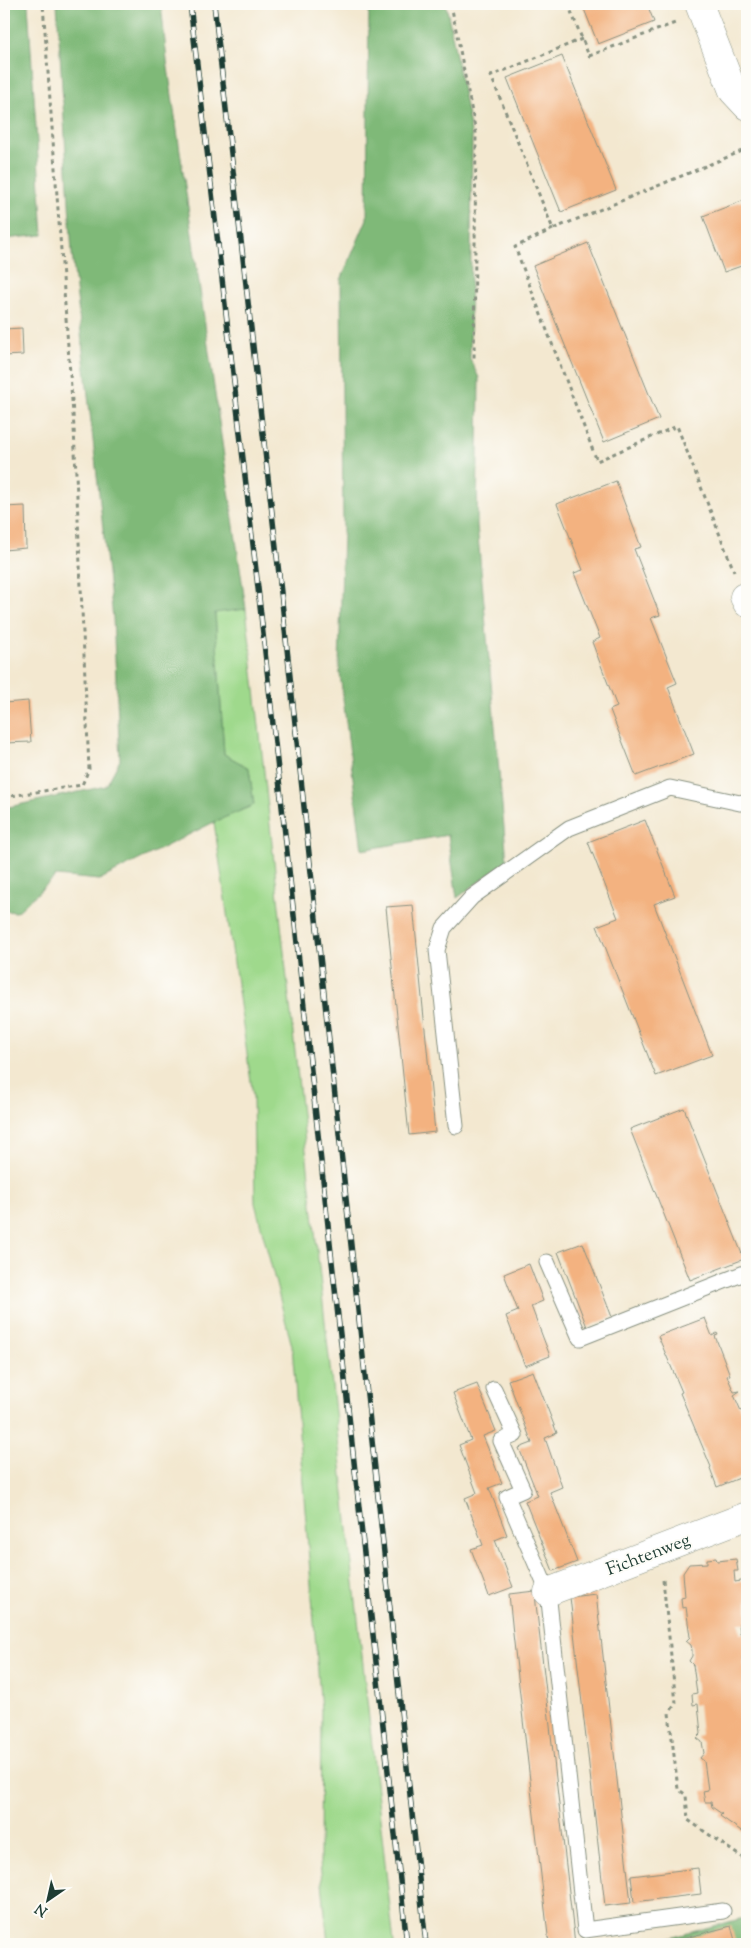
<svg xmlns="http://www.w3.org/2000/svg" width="751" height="1948" font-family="'Sorts Mill Goudy',serif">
  <rect width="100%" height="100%" fill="#fdfcf7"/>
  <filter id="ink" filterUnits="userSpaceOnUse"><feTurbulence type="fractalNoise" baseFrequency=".02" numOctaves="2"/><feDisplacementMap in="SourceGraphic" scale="10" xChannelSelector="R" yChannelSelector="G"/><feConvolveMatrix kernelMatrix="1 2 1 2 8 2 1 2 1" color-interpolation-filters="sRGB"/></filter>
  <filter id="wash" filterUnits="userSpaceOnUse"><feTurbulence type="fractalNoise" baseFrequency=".0096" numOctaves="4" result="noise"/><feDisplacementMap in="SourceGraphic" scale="20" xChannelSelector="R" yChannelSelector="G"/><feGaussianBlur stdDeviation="1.12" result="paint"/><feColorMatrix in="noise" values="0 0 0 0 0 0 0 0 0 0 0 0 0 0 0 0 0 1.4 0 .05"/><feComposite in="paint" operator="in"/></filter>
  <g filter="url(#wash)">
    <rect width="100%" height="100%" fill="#f3e8d0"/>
    <path fill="#9fd98c" stroke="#5f8b60" d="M246 609 394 1944H328L320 1862 321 1710 292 1346 255 1203 253 1096 214 822 254 805 249 768 224 754 215 612Z"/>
    <g fill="#7fb978" stroke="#4f7b56">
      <path d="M4 4H28L43 235 4 239Z"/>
      <path d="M57 4H161L167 61 246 609 215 613 224 754 249 768 254 805 214 822 99 880 56 876 17 912 4 911V808L106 786 120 760 113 618 72 253Z"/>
      <path d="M369 4H446L472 137 470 359 479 378 477 525 507 861 457 898 448 835 362 850 339 666 343 531 341 280 367 219Z"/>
      <path d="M747 1917V1944H648Z"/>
    </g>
    <g id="blocks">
      <g fill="#f3b280">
        <path d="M582 4H647L654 22 598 44Z"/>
        <path d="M562 56 616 190 561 212 507 78Z"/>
        <path d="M747 199V264L724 272 703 216Z"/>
        <path d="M588 243 659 419 604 442 533 266Z"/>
        <path d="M22 328 23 355 4 356V329Z"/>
        <path d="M616 481 641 547 634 549 660 615 651 618 677 683 668 687 694 754 636 776 610 710 617 707 592 642 600 638 574 573 583 570 557 504Z"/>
        <path d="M25 506 26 548 4 550V507Z"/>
        <path d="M28 701 31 742 4 743V703Z"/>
        <path d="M645 820 675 896 654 904 712 1055 656 1076 597 926 618 918 588 842Z"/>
        <path d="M413 905 435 1132 409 1135 386 907Z"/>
        <path d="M684 1108 744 1259 690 1280 630 1129Z"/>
        <path d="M583 1243 612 1317 587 1327 558 1252Z"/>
        <path d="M529 1264 543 1301 531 1306 550 1356 525 1366 506 1316 518 1311 504 1274Z"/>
        <path d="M705 1318 712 1336 717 1333 718 1335 715 1336 730 1375 727 1376 734 1392 740 1391 734 1395 741 1411 743 1410 747 1420V1475L717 1487 710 1468 711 1467 680 1393 682 1392 658 1336Z"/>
        <path d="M533 1371 557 1433 545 1438 562 1487 550 1492 577 1562 553 1571 525 1501 538 1496 519 1448 532 1443 508 1380Z"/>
        <path d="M477 1384 496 1431 483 1436 502 1483 489 1488 507 1535 495 1540 513 1587 489 1596 471 1549 483 1545 465 1498 477 1493 459 1445 471 1440 453 1393Z"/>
        <path d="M716 1558 717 1561 736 1559 738 1571H734L735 1582 747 1580V1623H739L740 1634 744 1633 747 1656H743L744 1667 747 1666V1835L720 1816 722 1814 712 1807 711 1802H705L703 1791 708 1790 704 1761 700 1758 704 1753 702 1742 697 1738 701 1734 698 1704 693 1705 692 1694 697 1693 693 1665 689 1661 692 1656V1650L691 1645 686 1641 690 1637 686 1607 682 1608 681 1598 685 1597 683 1573 689 1564 707 1563V1559Z"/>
        <path d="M535 1591 536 1604 575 1944H549L513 1634 509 1594Z"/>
        <path d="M596 1594 631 1903 605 1906 570 1597Z"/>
        <path d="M698 1868 701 1894 634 1902 631 1876Z"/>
        <path d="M731 1926 736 1944H662Z"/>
      </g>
    </g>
  </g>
  <g filter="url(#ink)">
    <use href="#blocks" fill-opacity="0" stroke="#899282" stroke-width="1"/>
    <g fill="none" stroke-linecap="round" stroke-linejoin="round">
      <defs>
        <g id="lane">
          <path d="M456 1126 437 950 444 928 472 897 569 828 670 788 740 803 747 801"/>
          <path d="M547 1262 580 1338 747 1272"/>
          <path d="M494 1389 515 1435 501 1441 523 1490 507 1497 548 1592 585 1930 723 1911"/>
        </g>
        <g id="street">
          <path d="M699 4 733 91 747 106"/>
          <path d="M744 597 747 603"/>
          <path d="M548 1592 747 1516"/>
        </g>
      </defs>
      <use href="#lane" stroke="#899282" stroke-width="17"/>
      <use href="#street" stroke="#899282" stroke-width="29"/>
      <g stroke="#899282" stroke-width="3" stroke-dasharray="4 4" stroke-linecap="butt">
        <path d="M451 4 476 133 474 360"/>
        <path d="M568 4 589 56 675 23"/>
        <path d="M582 39 491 76 553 229 747 149"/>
        <path d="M553 229 515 247 597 461 677 426 734 571"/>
        <path d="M4 797 82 785 89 769 74 428 43 4"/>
        <path d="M663 1580 676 1703 669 1713 678 1789 686 1795 688 1820 747 1861"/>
      </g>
      <use href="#lane" stroke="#fff" stroke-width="15"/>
      <use href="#street" stroke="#fff" stroke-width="28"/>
      <defs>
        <g id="rail">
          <path d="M190 4 257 579 407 1944"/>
          <path d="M214 4 279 574 426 1944"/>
        </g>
      </defs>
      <use href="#rail" stroke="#1f3d34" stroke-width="5.5"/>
      <use href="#rail" stroke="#fdfcf7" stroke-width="4" stroke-dasharray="11" stroke-linecap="butt"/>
    </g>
  </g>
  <g text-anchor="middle" stroke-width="4" stroke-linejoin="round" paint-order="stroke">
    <g font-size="18" fill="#1f3d34" stroke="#fdfcf7">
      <text transform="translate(648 1554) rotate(-21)" y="6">Fichtenweg</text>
    </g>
  </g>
  <rect width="751" height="1948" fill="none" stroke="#fdfcf7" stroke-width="20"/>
  <g transform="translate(48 1900) rotate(214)" stroke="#fdfcf7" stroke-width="4" paint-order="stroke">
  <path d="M0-4L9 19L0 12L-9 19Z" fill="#1f3d34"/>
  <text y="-8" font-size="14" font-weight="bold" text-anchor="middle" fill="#1f3d34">N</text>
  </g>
</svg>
